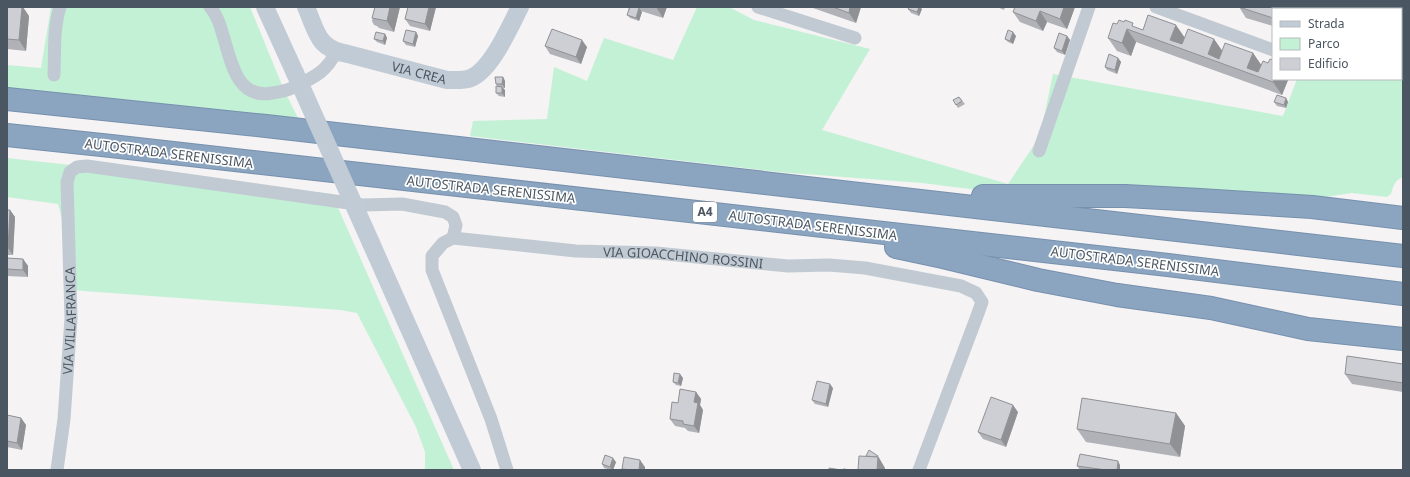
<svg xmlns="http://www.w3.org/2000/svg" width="1410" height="477" font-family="'Noto Sans',sans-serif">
  <rect width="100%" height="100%" fill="#f5f3f3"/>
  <g fill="#c3f1d5">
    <path d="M51 7H250L284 90 298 118 7 88V65L41 68Z"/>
    <path d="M697 7H729L754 20 870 49 822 130 1008 184 1040 136 1053 74 1283 116 1297 79H1401V73H1403V177C1395 180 1393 186 1391 194L1387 197 1352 193 1312 199 1054 193 970 189 922 183 778 172 470 136 473 121 547 119 554 67 587 81 604 38 673 60Z"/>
    <path d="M7 158 332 194 454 470H425V452L416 427 357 313 340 310 71 290V253L58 204 7 197Z"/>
  </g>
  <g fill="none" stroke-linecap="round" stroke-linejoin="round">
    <defs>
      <g id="highway">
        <path d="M7 99 266 126 1403 256"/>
        <path d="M7 135 111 146 1168 265 1403 294"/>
        <path d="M983 196H1125L1200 200 1312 207 1403 218"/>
        <path d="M896 247 943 257 1038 280 1117 295 1211 308 1308 329 1403 339"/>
      </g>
    </defs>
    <use href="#highway" stroke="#7690ad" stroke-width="24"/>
    <g stroke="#c1cad2" stroke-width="13">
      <path d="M210 7C231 29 224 102 272 93 279 92 286 91 292 88 312 78 326 73 336 52"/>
      <path d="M758 7 855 38"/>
      <path d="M1156 7 1273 50"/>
      <path d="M1306 9 1307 7"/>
      <path d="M1401 59H1403"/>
      <path d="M54 75C55 52 53 29 60 7"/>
      <path d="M1039 151 1089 7"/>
      <path id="s1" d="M57 470 64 419 71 318 67 182 70 172 77 167 87 166 363 205 402 204 445 212 453 217 456 225 453 238"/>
      <path id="s2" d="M507 470 491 419 432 270V256L443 243 453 238 576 251 656 253 788 266 829 265 865 268 961 286 976 293 982 302 977 316 919 470"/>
    </g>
    <g stroke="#c1cbd6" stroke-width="18">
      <path d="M265 7 295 73"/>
      <path id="s3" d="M306 7C317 32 317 49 348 54L447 80C455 80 463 81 471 78 492 69 510 26 520 7"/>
      <path d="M371 243 472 470"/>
    </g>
    <use href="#highway" stroke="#8ba5c1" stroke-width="22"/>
    <path stroke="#c1cbd6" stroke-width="18" d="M295 73 371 243"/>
  </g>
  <g fill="#b0b2b7">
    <path d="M7 7 29 16 26 51 7 49Z"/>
    <path d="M375 7H400L394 32 379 28 377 26 374 25 372 21Z"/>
    <path d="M408 7H436L430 31 410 26 405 19Z"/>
    <path d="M629 7H667L663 18 641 11 642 12 639 21 630 18 627 15Z"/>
    <path d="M810 7H861L856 23Z"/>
    <path d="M997 7H1005L1004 10Z"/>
    <path d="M1015 7H1075L1067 29 1047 22 1043 31 1020 22 1013 12Z"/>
    <path d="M1239 7H1287V9H1273V26L1246 18Z"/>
    <path d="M1328 7H1371L1372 9H1330Z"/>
    <path d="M1403 7V22L1401 19V9Z"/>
    <path d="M908 9H922L919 16 911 13Z"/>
    <path d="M1117 24 1136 28 1143 30 1185 37 1214 39 1222 51 1253 53 1261 65 1273 79H1287L1288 80 1282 95 1136 42 1131 56 1117 51 1108 38Z"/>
    <path d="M416 32 418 36 415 47 406 45 403 41Z"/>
    <path d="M385 34 387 38 385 45 377 42 374 39Z"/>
    <path d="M1016 36 1013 44 1008 42 1005 39Z"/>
    <path d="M1067 36 1070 40 1065 55 1057 52 1054 48Z"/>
    <path d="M545 46 587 47 581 64 550 54Z"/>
    <path d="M1118 58 1121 62 1117 74 1107 70 1105 67Z"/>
    <path d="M503 77 505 81V88H503L505 90V97L499 96 496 93 498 87 496 84Z"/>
    <path d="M959 97 965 104 958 108 953 100Z"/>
    <path d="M1286 98 1288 102 1286 108 1277 106 1274 102Z"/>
    <path d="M7 210H10L15 217 13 255H7Z"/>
    <path d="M7 258 23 259 28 266V277L7 276Z"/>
    <path d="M1403 364V392L1352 384 1345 374Z"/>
    <path d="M683 378 681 386 676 385 673 382Z"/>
    <path d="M833 388 828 407 815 404 812 400Z"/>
    <path d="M696 392 701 399 700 405 703 410 699 433 688 431 685 428 675 426 670 419 678 403Z"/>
    <path d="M1018 412 1006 447 983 439 978 432Z"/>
    <path d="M1176 413 1185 426 1180 457 1086 442 1077 429Z"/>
    <path d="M7 415 21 418 26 425 22 450 7 447Z"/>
    <path d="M616 462 613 470H611L604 468 602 464Z"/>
    <path d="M1120 465V470H1080L1077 466Z"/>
  </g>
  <g fill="#909195">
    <path d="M22 7H23L29 16 26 51 19 40Z"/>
    <path d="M390 7H400L394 32 387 21Z"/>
    <path d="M429 7H436L430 31 425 24Z"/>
    <path d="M656 7H667L663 18Z"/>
    <path d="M850 7H861L856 23 849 13Z"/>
    <path d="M919 7H920L922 9 919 16 917 12Z"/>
    <path d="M1064 7H1075L1067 29 1060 19Z"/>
    <path d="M1277 7H1287V9H1276Z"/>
    <path d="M1367 7H1371L1372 9H1366Z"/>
    <path d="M639 8 642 12 639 21 636 18Z"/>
    <path d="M1040 11 1047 22 1043 31 1036 21Z"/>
    <path d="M1176 25 1185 38 1181 48 1170 40Z"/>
    <path d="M1127 29 1136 42 1131 56 1122 43Z"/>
    <path d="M416 32 418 36 415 47 413 44Z"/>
    <path d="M1013 32 1016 36 1013 44 1010 41Z"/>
    <path d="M385 34 387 38 385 45 383 41Z"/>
    <path d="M1067 36 1070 40 1065 55 1062 51Z"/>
    <path d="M1214 39 1223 52 1219 62 1208 54Z"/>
    <path d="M582 40 587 47 581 64 576 57Z"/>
    <path d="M1253 53 1262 66 1259 76 1247 68Z"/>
    <path d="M1118 58 1121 62 1117 74 1115 70Z"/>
    <path d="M503 77 505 81V88L502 84Z"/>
    <path d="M1274 79H1287L1288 80 1282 95 1273 82Z"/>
    <path d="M502 87 505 90V97L502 93Z"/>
    <path d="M1286 98 1288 102 1286 108 1284 105Z"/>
    <path d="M10 210 15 217 13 255 8 248Z"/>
    <path d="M23 259 28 266V277L23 270Z"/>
    <path d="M680 374 683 378 681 386 678 383Z"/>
    <path d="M830 384 833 388 828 407 826 404Z"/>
    <path d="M696 392 701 399 700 405 703 410 699 433 694 426V402Z"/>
    <path d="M1013 405 1018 412 1006 447 1001 440Z"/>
    <path d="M1176 413 1185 426 1180 457 1170 444Z"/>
    <path d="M21 418 26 425 22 450 17 443Z"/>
    <path d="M878 456 885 468V470H877L874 461Z"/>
    <path d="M613 458 616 462 613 470H612L610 467Z"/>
    <path d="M640 460 645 467V470H639Z"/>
    <path d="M1118 461 1120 465V470H1117Z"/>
  </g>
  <g fill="#cdcfd5" stroke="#909195">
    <path d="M7 7H22L19 40 7 39Z"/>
    <path d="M375 7H390L387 21 372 18Z"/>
    <path d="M408 7H429L425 24 405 19Z"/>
    <path d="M630 7H636L639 8 636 18 627 15Z"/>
    <path d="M833 7H850L849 13Z"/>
    <path d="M909 7H919L917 12 908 9Z"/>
    <path d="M1015 7H1064L1060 19 1040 11 1036 21 1013 12Z"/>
    <path d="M1239 7H1277L1276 9H1273V18Z"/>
    <path d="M1341 7H1367L1366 9H1340Z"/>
    <path d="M1399 7H1403V15L1401 14V9H1398Z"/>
    <path d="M1148 15 1176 25 1170 40 1182 44 1188 29 1214 39 1208 54 1219 59 1225 43 1253 53 1247 68 1258 72 1263 61 1268 63 1270 59 1273 60V79H1274L1273 82 1127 29 1122 43 1108 38 1113 23 1117 24 1119 20 1124 22 1125 20 1133 23 1132 26 1143 30Z"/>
    <path d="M552 29 582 40 576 57 545 46Z"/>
    <path d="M406 30 416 32 413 44 403 41Z"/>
    <path d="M1008 30 1013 32 1010 41 1005 39Z"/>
    <path d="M376 32 385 34 383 41 374 39Z"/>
    <path d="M1059 33 1067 36 1062 51 1054 48Z"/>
    <path d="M1109 54 1118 58 1115 70 1105 67Z"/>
    <path d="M495 77H503L502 84H496Z"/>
    <path d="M496 86 502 87V93H496Z"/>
    <path d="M1277 95 1286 98 1284 105 1274 102Z"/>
    <path d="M959 97 962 101 956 105 953 100Z"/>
    <path d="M7 210H10L8 248H7Z"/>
    <path d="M7 258 23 259V270L7 269Z"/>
    <path d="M1347 356 1403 364V383L1345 374Z"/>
    <path d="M674 373 680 374 678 383 673 382Z"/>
    <path d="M817 381 830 384 826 404 812 400Z"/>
    <path d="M680 389 696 392 694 402 698 403 694 426 683 424V421L670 419 672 402 678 403Z"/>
    <path d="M991 397 1013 405 1001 440 978 432Z"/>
    <path d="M1082 398 1176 413 1170 444 1077 429Z"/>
    <path d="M7 415 21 418 17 443 7 441Z"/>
    <path d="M869 450 878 456 876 457 866 456Z"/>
    <path d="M1080 454 1118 461 1117 470H1106L1077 466Z"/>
    <path d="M605 455 613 458 610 467 602 464Z"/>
    <path d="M859 456 878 457 877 470H858Z"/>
    <path d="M624 457 640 460 639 470H632L622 469Z"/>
    <path d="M829 468 841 470H829Z"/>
    <path d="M843 469 852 470H843Z"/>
  </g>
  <g text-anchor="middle" stroke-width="3.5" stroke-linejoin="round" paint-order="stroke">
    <rect fill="#fff" stroke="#808990" stroke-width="1" x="693" y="202" width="24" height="20" rx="3"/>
    <g font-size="12" font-weight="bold" fill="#4a5661">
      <text x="705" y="216">A4</text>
    </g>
    <g font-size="13" fill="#4a5661" stroke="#fff">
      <text dy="5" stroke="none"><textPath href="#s3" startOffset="141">VIA CREA</textPath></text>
      <text transform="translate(169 153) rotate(7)" y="5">AUTOSTRADA SERENISSIMA</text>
      <text transform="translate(491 189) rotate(6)" y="5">AUTOSTRADA SERENISSIMA</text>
      <text transform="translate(813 225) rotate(7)" y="5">AUTOSTRADA SERENISSIMA</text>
      <text dy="5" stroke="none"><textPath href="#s2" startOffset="487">VIA GIOACCHINO ROSSINI</textPath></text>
      <text transform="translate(1135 261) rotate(7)" y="5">AUTOSTRADA SERENISSIMA</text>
      <text dy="5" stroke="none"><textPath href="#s1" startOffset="150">VIA VILLAFRANCA</textPath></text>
    </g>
  </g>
  <rect width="1410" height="477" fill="none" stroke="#4a5661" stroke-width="16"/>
  <rect x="1272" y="8" width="130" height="72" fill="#ffffff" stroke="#b7bbc0"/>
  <rect x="1280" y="21" width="20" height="6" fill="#c1cbd6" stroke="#b7bbc0"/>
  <text x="1308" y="28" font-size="12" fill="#4a5661">Strada</text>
  <rect x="1280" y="38" width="20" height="12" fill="#c3f1d5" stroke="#b7bbc0"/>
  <text x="1308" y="48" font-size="12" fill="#4a5661">Parco</text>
  <rect x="1280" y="58" width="20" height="12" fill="#cdcfd5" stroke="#b7bbc0"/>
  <text x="1308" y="68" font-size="12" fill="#4a5661">Edificio</text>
</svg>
